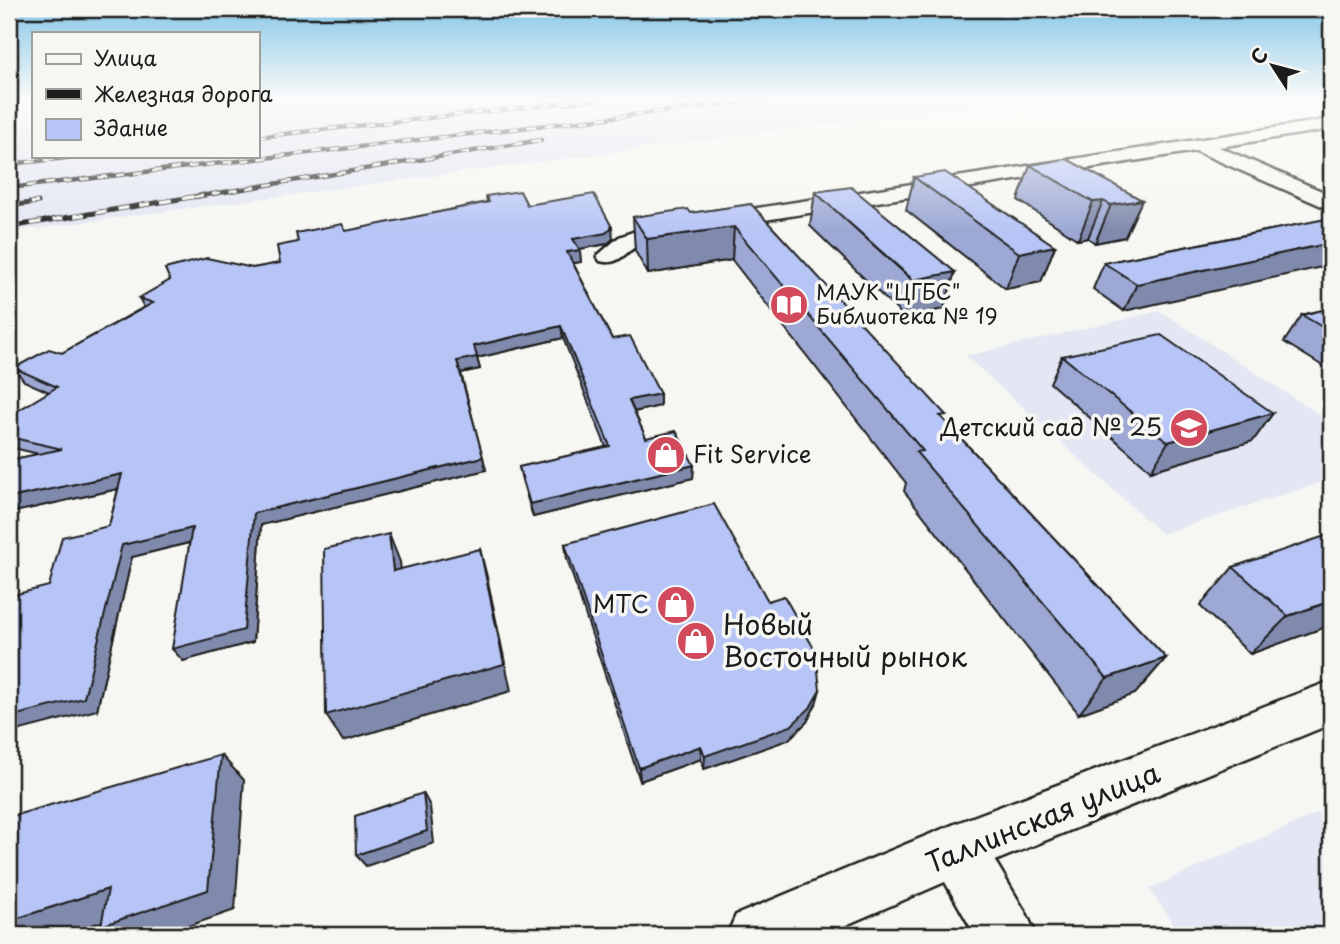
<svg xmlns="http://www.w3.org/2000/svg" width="1340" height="944" font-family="'Playpen Sans',sans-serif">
  <rect width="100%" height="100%" fill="#f6f6f2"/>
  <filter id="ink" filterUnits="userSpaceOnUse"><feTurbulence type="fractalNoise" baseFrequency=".0143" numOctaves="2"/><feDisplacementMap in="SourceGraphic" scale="14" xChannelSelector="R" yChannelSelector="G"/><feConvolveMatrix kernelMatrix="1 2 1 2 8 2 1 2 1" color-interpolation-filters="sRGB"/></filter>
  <g filter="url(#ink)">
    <g fill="#e3e7f3">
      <path d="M9 99H33V156H257V99H1017L9 232Z"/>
      <path d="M1160 311 1331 422V479L1162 534 966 356Z"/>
      <path d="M1331 807V935H1182L1149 889Z"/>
    </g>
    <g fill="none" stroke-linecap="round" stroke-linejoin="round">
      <defs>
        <g id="minor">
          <path d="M1331 119V129L1219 147 1331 195V210L1196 151 659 237C652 240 644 243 637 246 623 254 618 266 600 261L597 256 619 237 654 224Z"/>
          <path d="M1331 681V724L995 861 1027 915 1036 935H975L945 882 823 935H727L736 915 957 823Z"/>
        </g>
      </defs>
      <use href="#minor" stroke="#1c1c1c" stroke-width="5"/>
      <use href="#minor" fill="#f6f6f2" fill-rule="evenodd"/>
      <defs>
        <g id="rail-far1">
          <path d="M257 137 599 99"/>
          <path d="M9 164 87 156"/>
          <path d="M9 188 768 99"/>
          <path d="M194 197 541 140"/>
        </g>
        <g id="rail">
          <path d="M9 206 38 202"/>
          <path d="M9 227 204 195"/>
        </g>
      </defs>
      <use href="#rail-far1" stroke="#1c1c1c" stroke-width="4.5"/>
      <use href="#rail" stroke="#1c1c1c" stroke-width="5"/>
      <use href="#rail-far1" stroke="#f6f6f2" stroke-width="2.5" stroke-dasharray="9" stroke-linecap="butt"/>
      <use href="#rail" stroke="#f6f6f2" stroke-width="3.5" stroke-dasharray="11" stroke-linecap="butt"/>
    </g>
    <g fill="#9da9d4" stroke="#1c1c1c" stroke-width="2">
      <path d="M1030 165 1142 200 1125 237 1095 243 1088 238 1078 240 1018 200Z"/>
      <path d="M914 177 1055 246 1041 282 1006 289 906 210Z"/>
      <path d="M815 192 944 309 904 317 810 226Z"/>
      <path d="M486 196 527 205 613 239 607 244 579 249 581 262 573 263 612 339 660 394V406L634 412 646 438 694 465 693 478 533 517 522 480 519 467 606 447 563 338 477 358 480 369 461 373 486 470 261 525 253 642 183 661 189 543 132 557 97 710 49 586 109 526 118 489 14 512 13 514 9 515V460L39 454 9 447V416L49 392 24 381 14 368 62 353 144 307 139 298 253 268 280 263 298 242 487 202Z"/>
      <path d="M751 204 944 420 1166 658 1135 694 1079 714 904 491 906 483 732 260 648 274 635 251 633 217 691 213Z"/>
      <path d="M1331 218 1124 311 1093 289 1104 263Z"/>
      <path d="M1331 308V367L1326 368 1284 342 1302 315Z"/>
      <path d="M1062 356 1273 413 1253 441 1151 471 1050 383Z"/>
      <path d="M565 544 816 704 807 722 788 740 704 769 701 759 640 781 567 559Z"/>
      <path d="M1233 567 1331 625 1250 654 1200 606Z"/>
    </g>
    <g fill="#808aac" stroke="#1c1c1c" stroke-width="2">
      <path d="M1142 200 1125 237 1095 243 1111 205Z"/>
      <path d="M1103 201 1088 238 1078 240 1093 202Z"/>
      <path d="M612 227 613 239 607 244 574 250 573 239Z"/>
      <path d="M734 227 732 260 648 274 647 239Z"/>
      <path d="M1331 243V265L1124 311 1137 284Z"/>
      <path d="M1055 246 1041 282 1006 289 1019 253Z"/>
      <path d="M580 250 581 262 569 264 567 252Z"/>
      <path d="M955 272 944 309 904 317 913 280Z"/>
      <path d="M561 326 563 338 477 358 480 369 460 373 457 361 474 346Z"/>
      <path d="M1331 361V367L1326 368Z"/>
      <path d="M660 394V406L629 413V400Z"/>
      <path d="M1273 413 1253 441 1151 471 1168 442Z"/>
      <path d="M483 457 486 470 261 525 253 642 183 661 172 649 254 513Z"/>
      <path d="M694 465 693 478 533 517 530 504Z"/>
      <path d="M122 474 131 486 14 512 13 514 9 515V498Z"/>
      <path d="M192 528 200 540 132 557 97 710 9 733V717L122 545Z"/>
      <path d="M389 534 400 562 404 599 393 571Z"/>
      <path d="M480 549 487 577 511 691 343 741 326 715Z"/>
      <path d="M1331 601V625L1250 654 1288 616Z"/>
      <path d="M1166 658 1135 694 1079 714 1107 678Z"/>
      <path d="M820 690 816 704 807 722 788 740 704 769 705 756Z"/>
      <path d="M701 746V759L640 781 639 768Z"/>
      <path d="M221 755 244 780 235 910 162 935H119L101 926Z"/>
      <path d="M423 793 430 806 434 843 366 866 356 855Z"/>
      <path d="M108 889 141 909 61 935H9V921Z"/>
    </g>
    <g fill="#b7c5f6" stroke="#1c1c1c" stroke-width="2">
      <path d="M1067 159 1142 200 1111 205 1103 201 1093 202 1030 165Z"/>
      <path d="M945 172 1055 246 1019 253 914 177Z"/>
      <path d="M851 187 955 272 913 280 815 192Z"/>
      <path d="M520 191 527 205 594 194 612 227 606 233 573 239 580 250 567 252 612 339 630 336 660 394 629 400 646 438 676 431 694 465 530 504 519 467 610 446 561 326 474 346 477 357 457 361 483 457 254 513 244 630 172 649 192 528 122 545 84 698 9 717V596L49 586 62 537 109 526 122 474 9 498V460L62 449 9 437V416L57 387 14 368 49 349 62 353 153 303 139 298 170 280 165 269 207 258 253 268 280 263 277 246 298 242 296 233 342 224 346 231 489 202 486 196Z"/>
      <path d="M751 204 946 415 940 416 1166 658 1107 678 916 452 923 451 734 227 647 239 633 217 688 209 691 213Z"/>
      <path d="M1331 218V243L1137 284 1104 263Z"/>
      <path d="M1331 308V332L1302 315Z"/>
      <path d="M1161 335 1273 413 1168 442 1062 356Z"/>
      <path d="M714 504 768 601 784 596 816 652 820 690 810 708 791 726 705 756 701 746 639 768 565 544Z"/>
      <path d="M389 534 393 571 480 549 504 664 326 715 324 549Z"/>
      <path d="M1331 534V601L1288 616 1233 567Z"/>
      <path d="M221 755 208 890 101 926 108 889 9 921V817Z"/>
      <path d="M423 793 427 831 356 855 355 816Z"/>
    </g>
  </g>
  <linearGradient id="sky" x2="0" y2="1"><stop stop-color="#84c5e8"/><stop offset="0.43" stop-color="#fbfbf9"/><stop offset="1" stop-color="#fbfbf9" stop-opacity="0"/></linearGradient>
  <rect width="1340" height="231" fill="url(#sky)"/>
  <defs>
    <symbol id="library-disc" viewBox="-11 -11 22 22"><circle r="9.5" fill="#d1495b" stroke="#f6f6f2"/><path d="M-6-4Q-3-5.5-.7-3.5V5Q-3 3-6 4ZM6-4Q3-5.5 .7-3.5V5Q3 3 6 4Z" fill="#fff"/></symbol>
    <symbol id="school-disc" viewBox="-11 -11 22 22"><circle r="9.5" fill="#d1495b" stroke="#f6f6f2"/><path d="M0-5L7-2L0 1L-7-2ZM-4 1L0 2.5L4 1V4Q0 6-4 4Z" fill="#fff"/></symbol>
    <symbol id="shop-disc" viewBox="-11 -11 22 22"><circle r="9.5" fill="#d1495b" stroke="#f6f6f2"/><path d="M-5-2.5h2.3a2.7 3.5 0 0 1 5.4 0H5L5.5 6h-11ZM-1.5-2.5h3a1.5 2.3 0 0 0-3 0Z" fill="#fff"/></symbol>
  </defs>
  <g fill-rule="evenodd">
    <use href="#library-disc" x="767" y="283" width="44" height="44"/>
    <use href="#school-disc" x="1167" y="406" width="44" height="44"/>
    <use href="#shop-disc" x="644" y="433" width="44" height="44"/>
    <use href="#shop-disc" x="654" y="583" width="44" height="44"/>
    <use href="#shop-disc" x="674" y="619" width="44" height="44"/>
  </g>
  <g text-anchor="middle" stroke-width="7" stroke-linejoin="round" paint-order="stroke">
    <g font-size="21" fill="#1c1c1c" stroke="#f6f6f2" text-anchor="start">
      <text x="816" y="300">МАУК "ЦГБС"<tspan x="816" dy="24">Библиотека № 19</tspan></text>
    </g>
    <g font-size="24" fill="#1c1c1c" stroke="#f6f6f2" text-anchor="end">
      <text x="1162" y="436">Детский сад № 25</text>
      <text x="693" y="463" text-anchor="start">Fit Service</text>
      <text x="649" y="613">МТС</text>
    </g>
    <g font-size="28" fill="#1c1c1c" stroke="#f6f6f2" text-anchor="start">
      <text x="723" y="635">Новый<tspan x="723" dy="32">Восточный рынок</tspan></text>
    </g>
    <g font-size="28" fill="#1c1c1c" stroke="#f6f6f2">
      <text transform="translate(1043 818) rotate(-22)" y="10">Таллинская улица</text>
    </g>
  </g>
  <rect width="1340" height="944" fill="none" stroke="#f6f6f2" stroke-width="35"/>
  <rect x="18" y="18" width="1305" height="909" fill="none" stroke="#1c1c1c" stroke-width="2.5" filter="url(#ink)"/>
  <rect x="32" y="32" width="228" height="126" fill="#f6f6f2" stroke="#9f9f9c" stroke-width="2"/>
  <rect x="46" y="54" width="35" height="10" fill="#f6f6f2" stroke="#9f9f9c" stroke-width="2"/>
  <text x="94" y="66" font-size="21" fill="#1c1c1c">Улица</text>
  <rect x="46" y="89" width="35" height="10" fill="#1c1c1c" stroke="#9f9f9c" stroke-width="2"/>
  <text x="94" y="102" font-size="21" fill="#1c1c1c">Железная дорога</text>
  <rect x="46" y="119" width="35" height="21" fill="#b7c5f6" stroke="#9f9f9c" stroke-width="2"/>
  <text x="94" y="136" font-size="21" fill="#1c1c1c">Здание</text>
  <g transform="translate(1273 66) rotate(306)" stroke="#f6f6f2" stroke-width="5" paint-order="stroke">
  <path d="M0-5L12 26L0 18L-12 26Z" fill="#1c1c1c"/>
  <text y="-10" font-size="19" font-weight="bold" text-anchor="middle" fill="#1c1c1c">С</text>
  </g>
</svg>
